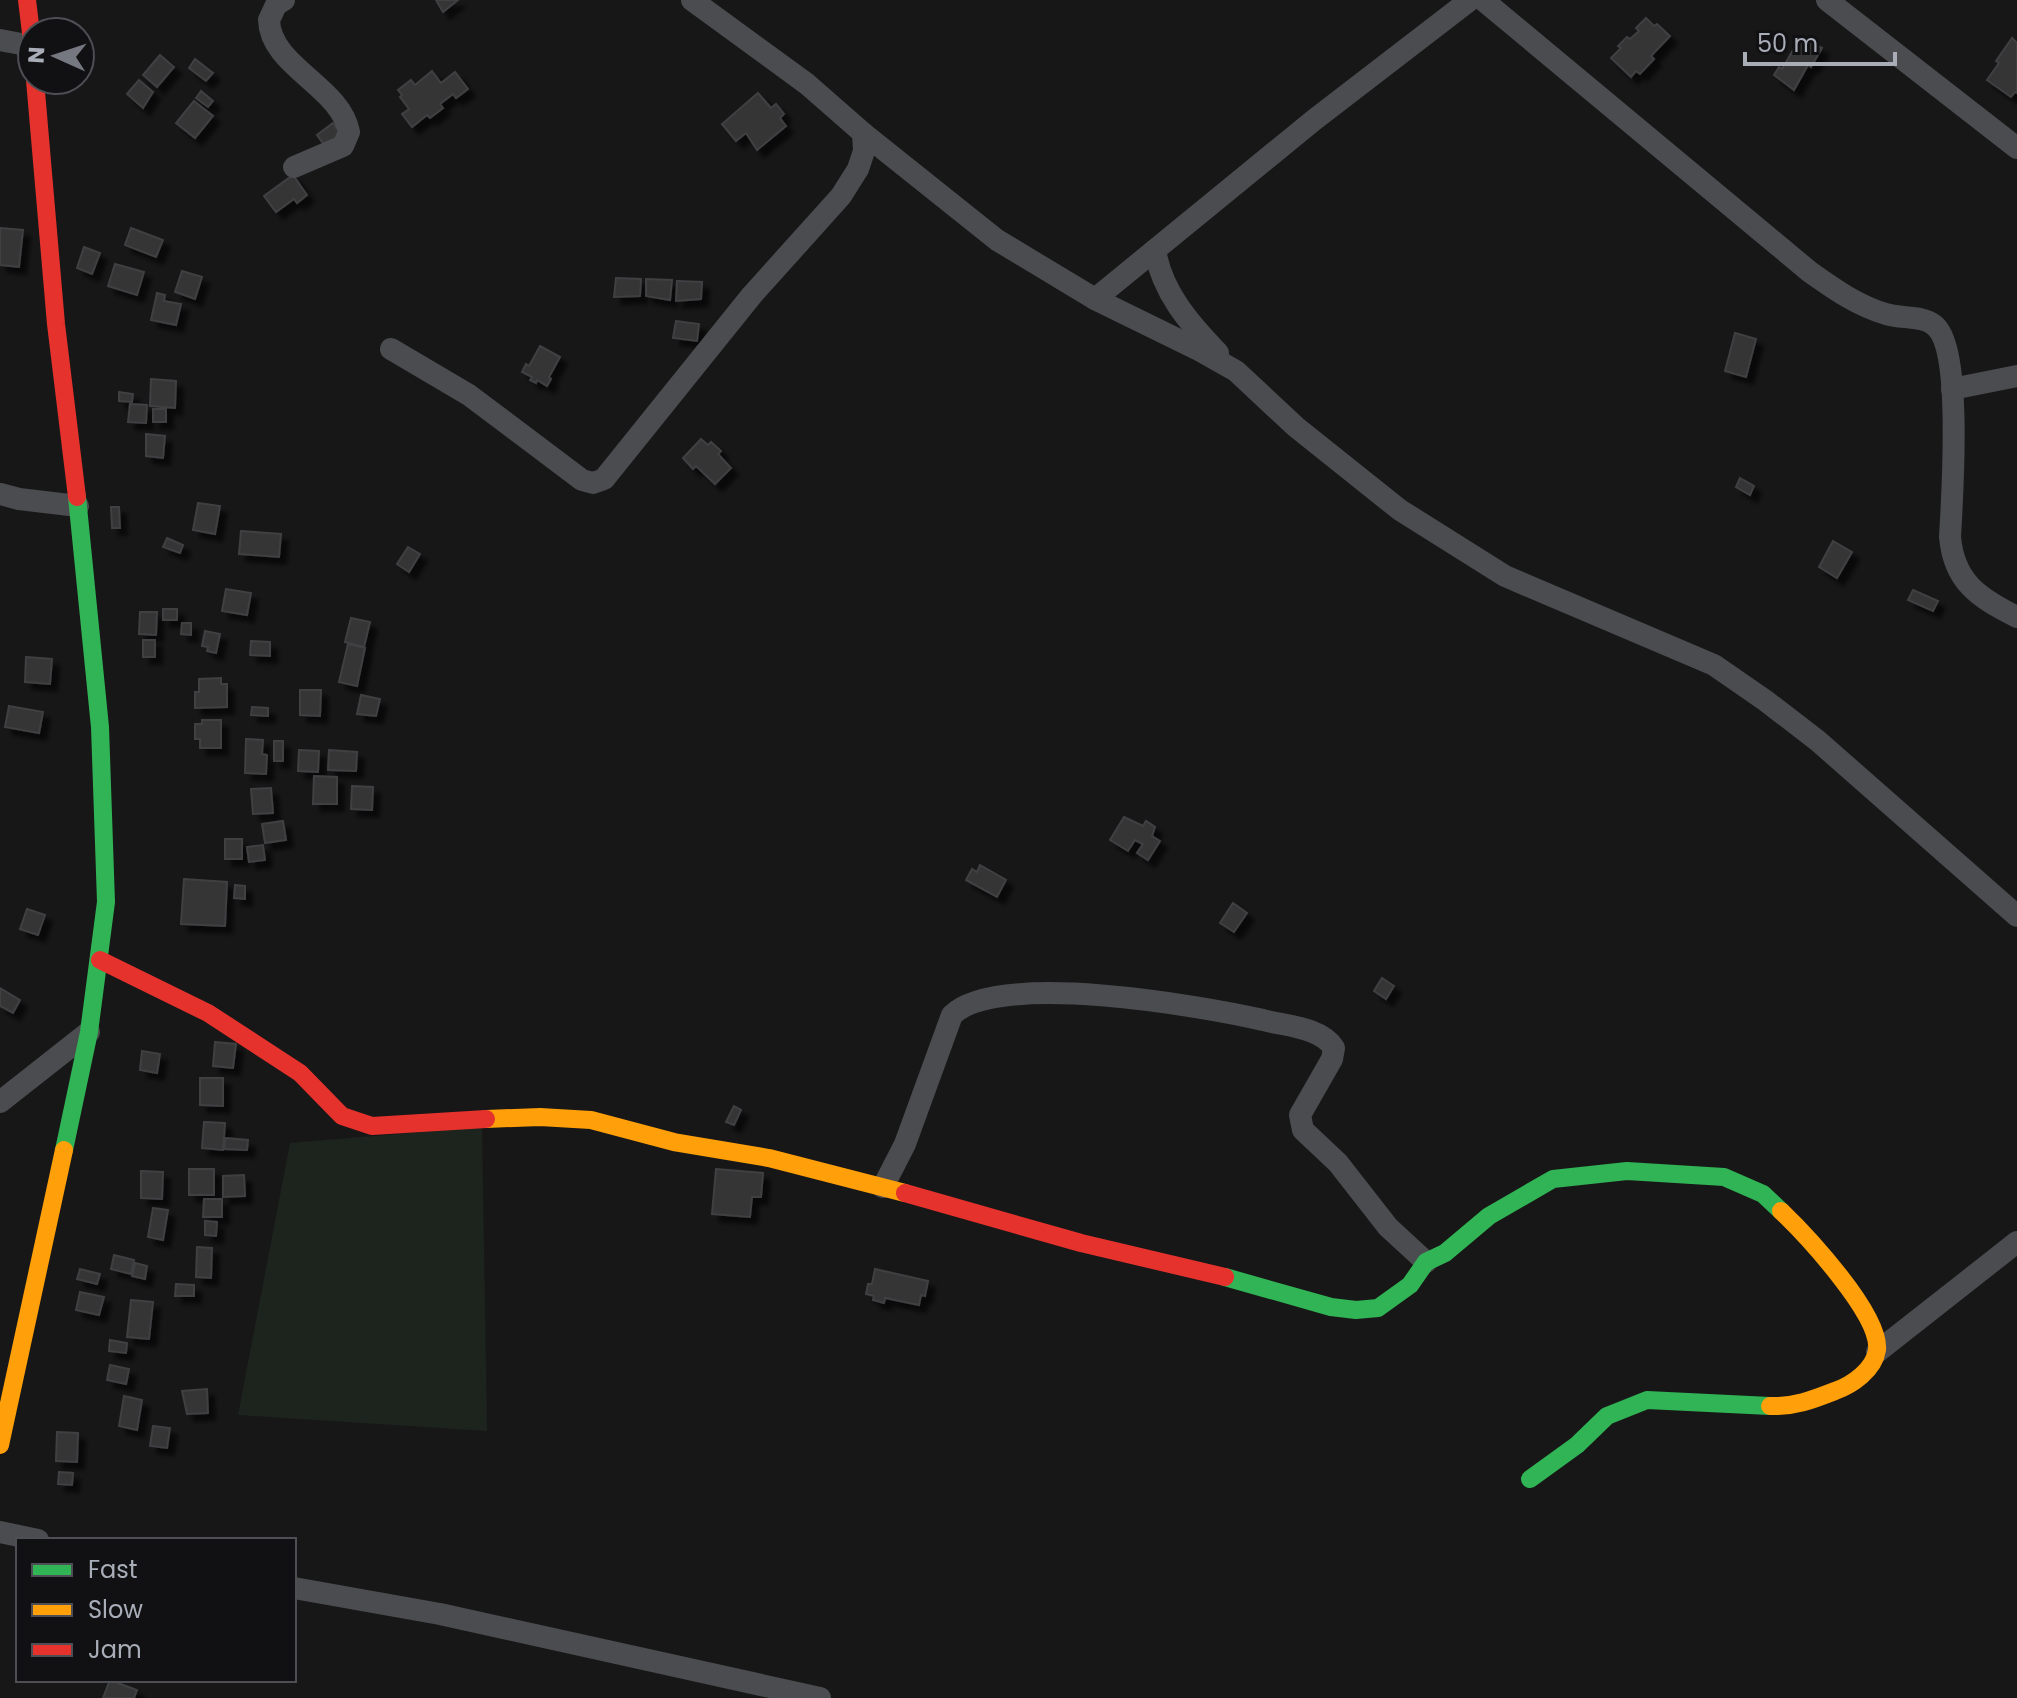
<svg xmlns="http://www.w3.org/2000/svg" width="2017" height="1698" font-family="Poppins,sans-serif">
  <defs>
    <filter id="shadow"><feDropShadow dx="7" dy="7" stdDeviation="2" flood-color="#0009"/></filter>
  </defs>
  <rect width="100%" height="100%" fill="#171717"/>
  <path fill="#1d241e" d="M482 1127 487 1431 238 1415 290 1143Z"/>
  <g fill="#353536" stroke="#3f4043" stroke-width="2" filter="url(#shadow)">
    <path d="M436 0H458L443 12Z"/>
    <path d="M1646 18 1654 26 1657 24 1670 36 1651 56 1654 59 1640 74 1636 71 1631 77 1611 58 1621 48 1618 46 1627 37 1630 39 1639 31 1636 28Z"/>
    <path d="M1800 38 1822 48 1811 67 1808 65 1794 90 1774 75 1779 67 1782 69Z"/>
    <path d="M2012 38 2017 43V93L2015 92 2011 97 1987 80 1999 63 1996 61Z"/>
    <path d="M160 55 174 67 157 87 143 75Z"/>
    <path d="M195 59 213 73 206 81 189 68Z"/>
    <path d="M432 71 441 83 455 72 468 89 456 98 453 94 440 104 443 108 430 118 427 115 412 127 402 114 409 109 400 97 402 95 398 90 411 80 415 85Z"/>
    <path d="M139 80 153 92 143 108 127 94Z"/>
    <path d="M201 91 213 101 208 107 196 98Z"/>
    <path d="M758 93 771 108 776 104 784 114 780 118 786 126 757 150 746 133 736 141 722 124Z"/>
    <path d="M194 101 213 116 195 138 176 123Z"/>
    <path d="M333 123 343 137 327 149 317 135Z"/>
    <path d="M293 175 307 195 297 203 294 199 276 212 264 196Z"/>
    <path d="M0 228 23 230 19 267 0 265Z"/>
    <path d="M131 228 163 240 156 257 125 245Z"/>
    <path d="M84 247 100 253 92 274 77 268Z"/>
    <path d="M115 264 144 272 137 295 108 286Z"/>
    <path d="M182 271 202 277 195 299 175 292Z"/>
    <path d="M616 278 641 279 640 296 614 297Z"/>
    <path d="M646 279 672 280 670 300 646 296Z"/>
    <path d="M677 281 702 282 701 299 676 301Z"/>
    <path d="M157 293 165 295 164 301 181 304 176 325 151 320Z"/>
    <path d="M676 321 699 324 697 341 673 338Z"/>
    <path d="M1735 333 1756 339 1746 377 1725 371Z"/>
    <path d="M540 346 560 357 549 377 551 379 547 386 537 380 536 383 530 380 532 377 522 372 526 364 529 366Z"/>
    <path d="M151 379 176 381 175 408 150 406Z"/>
    <path d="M119 392 133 394 132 402 119 401Z"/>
    <path d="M130 404 147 405 146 423 128 422Z"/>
    <rect x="153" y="409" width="13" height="13"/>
    <path d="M146 434 165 436 163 458 146 456Z"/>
    <path d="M701 439 708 445 711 442 721 451 718 454 731 468 715 484 696 466 693 469 683 458Z"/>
    <path d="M1740 478 1754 486 1750 495 1736 487Z"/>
    <path d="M198 503 220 506 215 534 193 530Z"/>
    <path d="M111 507H119L120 528H112Z"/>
    <path d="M241 531 281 534 279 557 239 554Z"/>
    <path d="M167 538 183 545 180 553 163 547Z"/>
    <path d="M1833 541 1852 552 1837 578 1819 567Z"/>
    <path d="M408 547 420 554 409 572 397 564Z"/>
    <path d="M226 589 251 593 247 615 222 611Z"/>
    <path d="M1913 590 1938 601 1933 611 1908 600Z"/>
    <rect x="163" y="609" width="14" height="11"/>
    <path d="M140 612H157L156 635 139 634Z"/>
    <path d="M351 618 370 622 364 647 345 642Z"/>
    <path d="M182 623H191V635L181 634Z"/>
    <path d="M205 631 220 634 216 653 207 651 208 647 202 646Z"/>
    <rect x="143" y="640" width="12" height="17"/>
    <path d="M251 641 270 642V656L250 655Z"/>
    <path d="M348 644 365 648 357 686 339 682Z"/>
    <path d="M26 657 52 659 50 684 25 682Z"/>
    <path d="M221 678V684H227V707L195 708V692H199V679Z"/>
    <path d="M300 690H321L320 716 300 715Z"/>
    <path d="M361 695 380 699 376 716 357 714Z"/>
    <path d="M9 706 43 712 39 733 5 727Z"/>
    <path d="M252 707 268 708V716L251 715Z"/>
    <path d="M202 720H221V748H200V739H195V724H202Z"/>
    <path d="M246 739 263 740 262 754 267 755 266 774 245 773Z"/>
    <rect x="274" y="741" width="9" height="20"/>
    <path d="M299 750 319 751 318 772 298 771Z"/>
    <path d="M329 750 357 752 356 771 328 770Z"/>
    <path d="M314 776 337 777V804H313Z"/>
    <path d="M352 786 373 787 372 810 351 809Z"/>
    <path d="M271 788 273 813 253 814 251 789Z"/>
    <path d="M1124 817 1143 826 1146 821 1155 827 1152 836 1160 841 1148 860 1137 853 1143 844 1135 840 1128 851 1110 840Z"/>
    <path d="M283 821 286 840 265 843 262 824Z"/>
    <rect x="225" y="839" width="17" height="20"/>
    <path d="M263 845 265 860 249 862 247 847Z"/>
    <path d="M980 865 1006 880 997 897 966 880 972 869 977 872Z"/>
    <path d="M184 879 227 882 225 926 181 924Z"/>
    <path d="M235 885 245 886V899L234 898Z"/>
    <path d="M1233 903 1247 913 1234 932 1220 923Z"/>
    <path d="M27 909 45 915 38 935 20 929Z"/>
    <path d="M1382 978 1394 986 1386 999 1374 991Z"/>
    <path d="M0 988 20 1000 13 1013 0 1006Z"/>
    <path d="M215 1042 236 1044 233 1068 213 1066Z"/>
    <path d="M142 1051 160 1054 157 1073 140 1070Z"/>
    <path d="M200 1078H223V1106L200 1105Z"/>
    <path d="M734 1106 741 1110 734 1125 726 1122Z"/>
    <path d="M204 1122 225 1123 223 1150 202 1148Z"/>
    <path d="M225 1138 248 1140 247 1150 224 1149Z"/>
    <rect x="189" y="1169" width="25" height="26"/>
    <path d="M716 1169 763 1173 761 1197H752L750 1217 712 1214Z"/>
    <path d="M141 1171 163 1172 162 1199 141 1198Z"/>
    <path d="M244 1175 245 1196 223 1197V1176Z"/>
    <path d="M204 1199H222V1217H203Z"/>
    <path d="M153 1208 168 1210 163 1240 148 1237Z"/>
    <path d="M205 1221 217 1222 216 1236 205 1235Z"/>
    <path d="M197 1247 212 1248 211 1278 196 1277Z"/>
    <path d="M114 1255 134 1260 131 1274 111 1269Z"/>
    <path d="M135 1263 147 1266 145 1279 132 1276Z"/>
    <path d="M80 1269 100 1274 97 1284 77 1279Z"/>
    <path d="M875 1269 928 1281 925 1296 921 1295 919 1305 885 1298 884 1303 873 1300 874 1296 866 1294 868 1284H872Z"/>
    <path d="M176 1284 194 1285V1296H175Z"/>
    <path d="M80 1292 104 1297 99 1315 76 1310Z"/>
    <path d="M131 1300 153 1302 149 1339 127 1337Z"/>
    <path d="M110 1340 127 1343 126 1353 109 1351Z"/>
    <path d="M110 1365 129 1369 126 1384 107 1380Z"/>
    <path d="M207 1389 208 1413 187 1414 182 1391Z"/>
    <path d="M124 1396 142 1400 137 1430 119 1426Z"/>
    <path d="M153 1426 170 1428 167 1448 150 1446Z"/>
    <path d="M57 1432 78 1433 77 1462 56 1461Z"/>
    <path d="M59 1472 73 1473 72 1485 58 1484Z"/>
    <path d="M110 1680 137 1690 134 1698H103Z"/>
  </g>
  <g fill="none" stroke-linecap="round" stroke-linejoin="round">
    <g stroke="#4b4c50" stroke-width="22">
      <path d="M284 0 276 5 269 20C270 66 341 87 349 132L343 146 294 167"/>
      <path d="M692 0 807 84 863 133 997 240 1095 299 1197 349 1236 371 1296 427 1400 510 1505 576 1714 665 1766 701 1818 741 2017 916"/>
      <path d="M1483 0 1810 272C1834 289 1858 306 1886 314 1901 319 1922 315 1934 325 1963 347 1952 499 1950 537 1954 582 1979 598 2017 617"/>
      <path d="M1827 0 2017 148"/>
      <path d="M0 40 32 46"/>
      <path d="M1155 250C1162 292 1189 323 1218 353"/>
      <path d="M1095 299 1314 120 1470 0"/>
      <path d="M391 349 469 395 582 480 593 483 604 479 752 295 841 196 858 169 864 151 863 133"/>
      <path d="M1952 389 2017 376"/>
      <path d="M0 494 19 499 78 506"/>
      <path d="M0 1102 89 1032"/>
      <path d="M883 1187 905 1144 952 1015C998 970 1201 1006 1263 1020 1285 1026 1321 1027 1334 1048L1332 1059 1300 1115 1303 1130 1338 1163 1388 1227 1426 1262"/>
      <path d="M1877 1352 2017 1242"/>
      <path d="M0 1532 38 1540"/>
      <path d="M294 1588 440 1614 820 1698"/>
    </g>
    <g stroke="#30b455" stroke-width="18">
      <path d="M64 1150 89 1032 106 902 100 727 77 497"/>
      <path d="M1225 1277 1331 1307 1356 1310 1378 1308 1410 1285 1426 1262 1445 1253 1489 1216 1553 1179 1627 1171 1724 1177 1763 1194 1781 1211"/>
      <path d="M1530 1479 1577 1445 1607 1416 1647 1400 1770 1406"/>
    </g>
    <g stroke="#ff9f0a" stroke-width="18">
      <path d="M486 1119 540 1117 591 1120 674 1142 769 1158 905 1193"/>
      <path d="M1770 1406C1794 1407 1812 1400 1835 1391 1852 1385 1874 1370 1877 1350 1881 1315 1806 1235 1781 1211"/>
      <path d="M0 1445 64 1150"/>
    </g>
    <g stroke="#e5322d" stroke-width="18">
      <path d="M27 0 32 41"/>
      <path d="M35 80 56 324 77 497"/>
      <path d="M100 960 208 1013 300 1073 342 1116 372 1126 486 1119"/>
      <path d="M905 1193 1081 1243 1225 1277"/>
    </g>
  </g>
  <rect x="16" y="1538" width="280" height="144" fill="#111113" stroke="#4d4f55" stroke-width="2"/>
  <rect x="32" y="1564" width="40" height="12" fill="#30b455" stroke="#4d4f55" stroke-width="2"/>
  <text x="88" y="1578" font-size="24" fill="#a8adb8">Fast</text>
  <rect x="32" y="1604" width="40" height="12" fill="#ff9f0a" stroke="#4d4f55" stroke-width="2"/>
  <text x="88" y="1618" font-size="24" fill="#a8adb8">Slow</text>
  <rect x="32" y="1644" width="40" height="12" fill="#e5322d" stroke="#4d4f55" stroke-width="2"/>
  <text x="88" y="1658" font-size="24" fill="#a8adb8">Jam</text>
  <g transform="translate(56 56) rotate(273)"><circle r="38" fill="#111113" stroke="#4d4f55" stroke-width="2"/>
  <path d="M0-6L14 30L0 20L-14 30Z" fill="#757880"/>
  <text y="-12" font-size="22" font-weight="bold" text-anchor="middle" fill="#a8adb8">N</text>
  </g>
  <path d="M1745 52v12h150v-12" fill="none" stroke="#a8adb8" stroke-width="4"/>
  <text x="1757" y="52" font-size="24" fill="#a8adb8" stroke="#111113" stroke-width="6" paint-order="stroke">50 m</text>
</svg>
